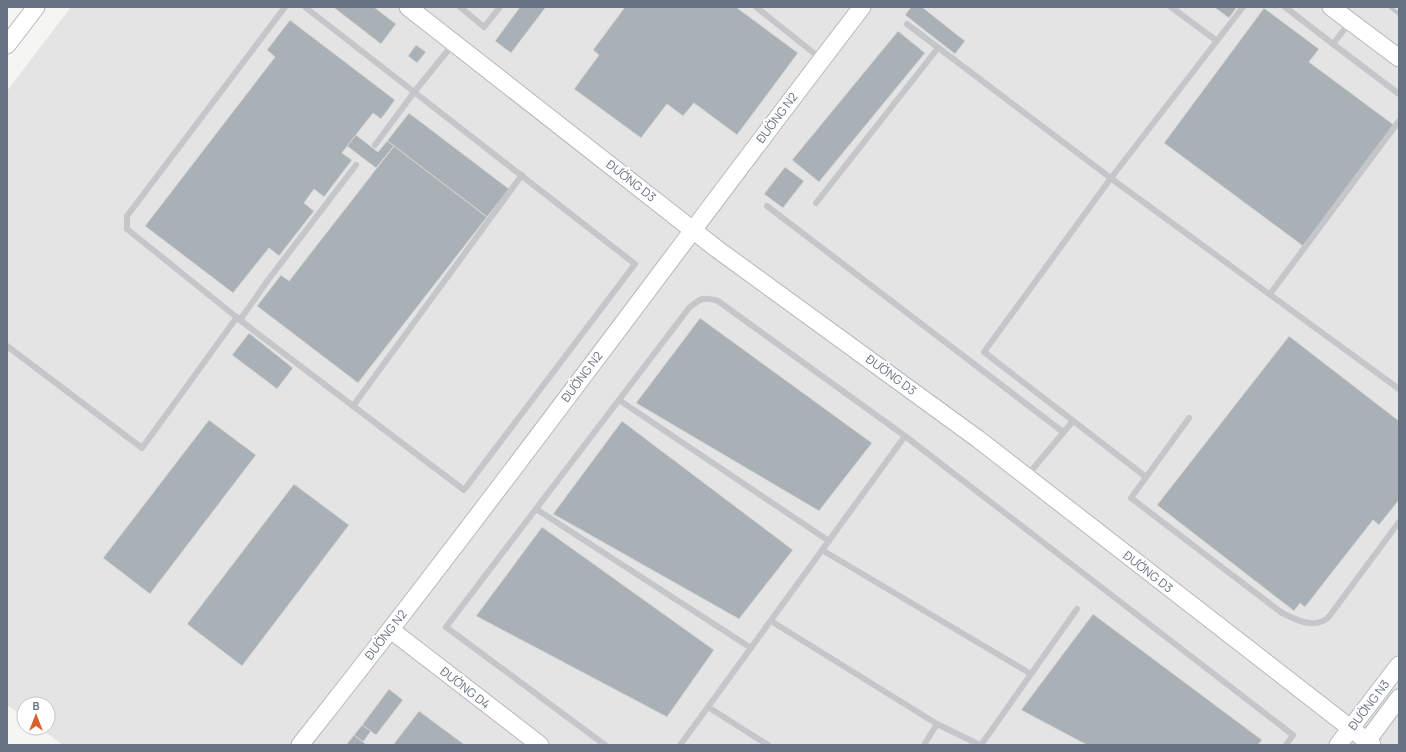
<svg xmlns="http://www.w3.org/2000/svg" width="1406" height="752" font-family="Manrope,sans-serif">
  <rect width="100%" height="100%" fill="#f5f5f2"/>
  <path fill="#e3e4e3" d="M71 7H1399V745H63L40 728H48V704H24V717L7 705V91Z"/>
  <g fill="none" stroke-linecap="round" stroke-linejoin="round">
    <path stroke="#bcc5ca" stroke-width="3.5" d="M1390 7 1399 14"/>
  </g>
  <g fill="#aab1b6" stroke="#d6d7d5">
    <path d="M333 7H374L396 24 381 44Z"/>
    <path d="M520 7H546L511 53 495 41Z"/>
    <path d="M625 7H736L798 53 737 135 694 103 683 116 667 104 641 138 574 89 599 55 593 50Z"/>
    <path d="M911 7H922L965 41 955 54 905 15Z"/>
    <path d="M1214 7H1237L1229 18Z"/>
    <path d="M1264 8 1319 49 1309 62 1394 125 1303 246 1164 143Z"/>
    <path d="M290 20 395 100 381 119 373 113 342 153 352 160 324 197 314 189 304 203 314 211 279 256 269 248 233 293 145 226 275 57 267 50Z"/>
    <path d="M898 31 925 53 819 182 792 160Z"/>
    <path d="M416 45 426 52 417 63 408 56Z"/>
    <path d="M409 113 509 189 487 217 387 141Z"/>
    <path d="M356 135 378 152 387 141 394 146 376 168 347 146Z"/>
    <path d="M394 146 487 217 358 383 257 306 281 275 289 281Z"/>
    <path d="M785 167 804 181 783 208 764 194Z"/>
    <path d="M700 318 872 443 819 511 636 403Z"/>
    <path d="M249 333 293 368 277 389 232 355Z"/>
    <path d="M1289 336 1399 421V500L1379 525 1373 520 1305 607 1300 603 1294 611 1157 505Z"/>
    <path d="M209 420 256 455 150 594 103 558Z"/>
    <path d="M622 421 793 550 739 619 553 514Z"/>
    <path d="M294 484 349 525 242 666 187 624Z"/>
    <path d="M542 527 714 650 667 717 476 616Z"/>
    <path d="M1093 614 1262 740 1258 745H1087L1021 710Z"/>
    <path d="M389 689 403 700 376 735 362 725Z"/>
    <path d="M419 711 465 745H393Z"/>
    <path d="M362 725 371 731 363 742 354 735Z"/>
    <path d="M354 735 363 742 367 745H346Z"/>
  </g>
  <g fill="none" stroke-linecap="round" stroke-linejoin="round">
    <defs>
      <g id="secondary">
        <path d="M408 7 717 249 978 439 1372 745"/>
        <path d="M1331 7 1399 58"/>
        <path d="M7 45 36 7"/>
        <path d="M391 630 540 745"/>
        <path d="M300 745C492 503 674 252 862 7"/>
        <path d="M1338 745 1399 665"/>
        <path d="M1364 745 1399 698"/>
      </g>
    </defs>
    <use href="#secondary" stroke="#b4b8bc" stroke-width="19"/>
    <g stroke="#c4c6ca" stroke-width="6">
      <path d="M285 7 127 216V229L240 320 353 406 522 175"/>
      <path d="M305 7 635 264 464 490 353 406"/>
      <path d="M460 7 484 27 500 7"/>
      <path d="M756 7 820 58"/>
      <path d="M1171 7 1217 41"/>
      <path d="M1285 7 1333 44 1350 22"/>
      <path d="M907 24 1116 182 1399 389"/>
      <path d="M1333 44 1399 94"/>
      <path d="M375 145 415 91 454 43"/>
      <path d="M816 203 938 48"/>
      <path d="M767 206 1063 432"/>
      <path d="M1270 294 1399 121"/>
      <path d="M240 320 268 280 356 165"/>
      <path d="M7 346 142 448 237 317"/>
      <path d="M619 400 829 541"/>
      <path d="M1189 418 1131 498 1282 613C1296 620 1314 629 1328 618L1399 522"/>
      <path d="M905 436 1293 735 1286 745"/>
      <path d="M1027 476 1073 421"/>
      <path d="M1146 477 984 352 1111 178 1243 7"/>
      <path d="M536 509 751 648"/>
      <path d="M822 550 1031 674"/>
      <path d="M771 621 937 724 924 745"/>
      <path d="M937 724 980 745"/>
      <path d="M605 745 446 627 689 308C699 299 704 296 718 301L905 436 708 707 768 745"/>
      <path d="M680 745 708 707"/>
      <path d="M981 745 1077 609"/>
    </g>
    <use href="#secondary" stroke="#fff" stroke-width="17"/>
  </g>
  <g text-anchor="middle" stroke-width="4" stroke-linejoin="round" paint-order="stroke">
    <g font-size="12" fill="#667382" stroke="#fff">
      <text transform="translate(777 118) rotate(-53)" y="4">ĐƯỜNG N2</text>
      <text transform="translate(631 181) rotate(38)" y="4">ĐƯỜNG D3</text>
      <text transform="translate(891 375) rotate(36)" y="4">ĐƯỜNG D3</text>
      <text transform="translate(582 377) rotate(-53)" y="4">ĐƯỜNG N2</text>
      <text transform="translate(1148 572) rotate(38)" y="4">ĐƯỜNG D3</text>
      <text transform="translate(386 635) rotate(-52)" y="4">ĐƯỜNG N2</text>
      <text transform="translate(465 688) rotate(38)" y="4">ĐƯỜNG D4</text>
      <text transform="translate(1369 705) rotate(-53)" y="4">ĐƯỜNG N3</text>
    </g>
  </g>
  <rect width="1406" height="752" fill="none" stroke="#667382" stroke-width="16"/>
  <g transform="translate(36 716)"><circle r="19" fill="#ffffff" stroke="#c2c7cd"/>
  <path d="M0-3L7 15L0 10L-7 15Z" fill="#da602d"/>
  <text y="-6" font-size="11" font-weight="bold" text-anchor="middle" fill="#667382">B</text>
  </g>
</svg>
